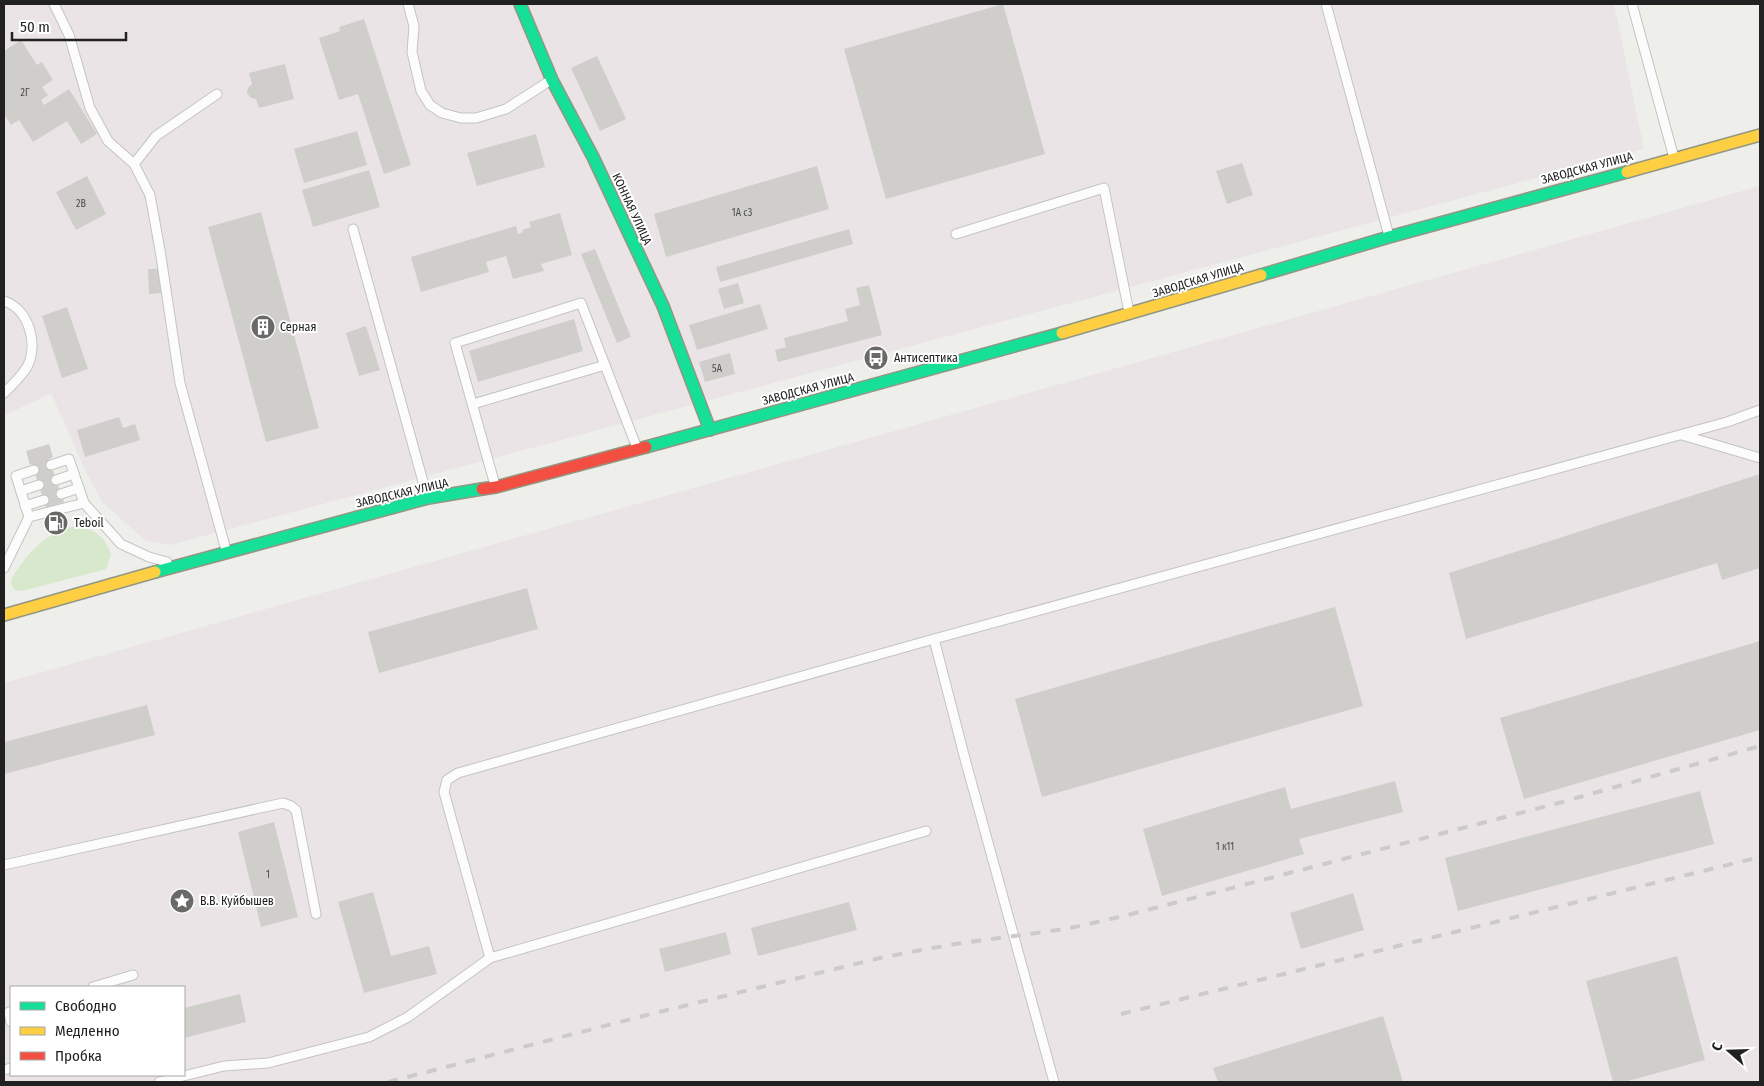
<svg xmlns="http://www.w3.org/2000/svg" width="1764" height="1086" font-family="'Fira Sans Condensed',sans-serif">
  <rect width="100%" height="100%" fill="#eeeeea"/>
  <g fill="#ebe4e7" fill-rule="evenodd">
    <path d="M4 4H1614L1644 149 170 545 146 541 102 502 85 470 51 393 4 416Z"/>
    <path d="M1760 186V1082H4V683ZM11 987H184V1075H11Z"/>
  </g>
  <path fill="#d7e8cc" d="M76 526C94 529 106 537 111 555L106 569 22 591 14 590 11 583 12 578C27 553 46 532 76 526Z"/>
  <g fill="#cfcecb">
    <path d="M1003 4 1045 154 886 199 844 49Z"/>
    <path d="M364 19 411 165 384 174 358 94 339 100 319 38 340 31 339 27Z"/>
    <path d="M21 40 37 65 42 62 53 80 42 87 48 95 41 100 44 105 69 89 97 134 81 144 67 121 33 142 19 120 11 125 4 114V51Z"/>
    <path d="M597 56 626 119 600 131 571 68Z"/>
    <path d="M285 64 294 99 259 108 256 99 251 98 247 93 248 88 252 84 249 73Z"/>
    <path d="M357 131 367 165 304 183 294 149Z"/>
    <path d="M536 134 545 167 477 186 467 153Z"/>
    <path d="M1242 163 1253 195 1227 204 1216 171Z"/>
    <path d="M817 166 829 209 666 257 654 214Z"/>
    <path d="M369 170 380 207 313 227 302 190Z"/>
    <path d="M87 176 106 214 76 230 56 192Z"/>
    <path d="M261 212 319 428 266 442 208 227Z"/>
    <path d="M560 213 572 255 541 264 544 271 513 279 506 256 486 262 489 272 421 292 411 257 516 226 518 234 523 232 522 230 531 227 529 222Z"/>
    <path d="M849 229 853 244 720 282 716 267Z"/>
    <path d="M595 249 631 337 617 343 581 254Z"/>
    <path d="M148 269H160L161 293 149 294Z"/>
    <path d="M738 283 744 303 724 309 718 289Z"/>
    <path d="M869 285 882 335 778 362 775 350 786 347 784 338 848 321 845 309 860 305 856 288Z"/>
    <path d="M760 304 768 329 697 350 689 325Z"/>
    <path d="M67 307 88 369 62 378 42 316Z"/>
    <path d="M574 319 583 351 478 382 469 351Z"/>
    <path d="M366 326 380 370 359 376 346 333Z"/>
    <path d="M730 353 735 374 705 382 699 362Z"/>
    <path d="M119 417 123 428 135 424 140 440 85 457 77 430Z"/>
    <path d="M49 444 53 457 49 459 64 502 46 508 32 464 30 465 26 451Z"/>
    <path d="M1760 474V568L1722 580 1717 563 1466 639 1449 573Z"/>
    <path d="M527 588 538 629 379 673 368 632Z"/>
    <path d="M1335 607 1363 706 1042 797 1015 699Z"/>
    <path d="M1760 641V730L1524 799 1500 718Z"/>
    <path d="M147 705 155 735 4 774V742Z"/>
    <path d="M1395 781 1403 812 1299 839 1304 854 1162 896 1143 829 1285 787 1291 809Z"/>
    <path d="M1700 791 1714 844 1458 911 1445 858Z"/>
    <path d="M274 822 298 917 261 927 238 832Z"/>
    <path d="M373 892 391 956 429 946 437 974 364 993 338 902Z"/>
    <path d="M1353 893 1364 930 1301 949 1290 913Z"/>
    <path d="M849 902 857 930 758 956 751 928Z"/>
    <path d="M726 932 731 954 665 972 659 949Z"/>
    <path d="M1677 956 1705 1060 1624 1082H1613L1586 981Z"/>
    <path d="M240 994 246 1022 184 1038V1008Z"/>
    <path d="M1383 1016 1403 1082H1218L1213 1068Z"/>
  </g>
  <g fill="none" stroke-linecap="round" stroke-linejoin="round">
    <defs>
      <g id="lane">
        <path d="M54 4 69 35 90 108 108 141 134 164"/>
        <path d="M408 4 414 26 412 52 421 91 430 105 442 113 461 118H476L506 109 551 80"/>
        <path d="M1326 4 1389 236"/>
        <path d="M1632 4 1674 158"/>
        <path d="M217 94 156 136 134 164 150 195 160 250 180 383 226 550"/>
        <path d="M353 229 427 496"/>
        <path d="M956 234 1104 188 1129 312"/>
        <path d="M4 301C29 309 39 345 27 367 21 377 12 385 4 393"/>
        <path d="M473 404 605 365"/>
        <path d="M1682 435 1760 458"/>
        <path d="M51 465 69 459 84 503"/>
        <path d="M56 480 74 474"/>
        <path d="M495 485 455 343 581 303 637 448"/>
        <path d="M21 491 39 485"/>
        <path d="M61 494 79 488"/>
        <path d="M25 506 44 500"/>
        <path d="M29 517 16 476 34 470"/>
        <path d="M4 568 29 517 84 503 121 544 149 557 167 562"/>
        <path d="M934 639 965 759 1054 1082"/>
        <path d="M4 865 283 803 291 806 296 810 316 914"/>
        <path d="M490 958 444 792 447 780 458 773 934 639 1727 422 1760 410"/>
        <path d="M93 987 133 975"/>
        <path d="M9 1012 11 1022"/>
        <path d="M4 1070 11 1068"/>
        <path d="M159 1082 224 1066 268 1063 369 1037 408 1017 490 958 926 831"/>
      </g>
      <g id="fast">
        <path d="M520 4 552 80 593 157 663 306 710 430"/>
        <path d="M1261 275 1389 237 1627 172"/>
        <path d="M646 447 1062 333"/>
        <path d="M155 572 428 498 482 489"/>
      </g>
      <g id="slow">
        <path d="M1627 172 1760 135"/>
        <path d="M1062 333 1261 275"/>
        <path d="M4 615 155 572"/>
      </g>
      <path id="jam" d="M482 489 496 487 646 447"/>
    </defs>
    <use href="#lane" stroke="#c4c4c2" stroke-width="11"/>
    <use href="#fast" stroke="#929783" stroke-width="14"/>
    <use href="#slow" stroke="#929783" stroke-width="14"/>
    <use href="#jam" stroke="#929783" stroke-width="14"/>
    <use href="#lane" stroke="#fcfcfc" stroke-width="9"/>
    <use href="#fast" stroke="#16e098" stroke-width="11"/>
    <use href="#slow" stroke="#ffcf43" stroke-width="11"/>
    <use href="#jam" stroke="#f24e42" stroke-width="11"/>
    <g stroke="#cbcbcb" stroke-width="4" stroke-dasharray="10 10" stroke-linecap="butt">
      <path d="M1121 1014 1760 857"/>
      <path d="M388 1082 643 1016 884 957 955 944 1066 929 1124 916 1555 804 1760 746"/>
    </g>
  </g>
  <defs>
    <symbol id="building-disc" viewBox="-11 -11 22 22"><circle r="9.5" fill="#696967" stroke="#fff"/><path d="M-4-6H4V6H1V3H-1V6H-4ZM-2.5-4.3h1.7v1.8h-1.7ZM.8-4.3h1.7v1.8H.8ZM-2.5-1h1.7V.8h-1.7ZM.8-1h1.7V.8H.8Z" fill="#fff"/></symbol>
    <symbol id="bus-disc" viewBox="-11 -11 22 22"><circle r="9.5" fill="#696967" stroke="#fff"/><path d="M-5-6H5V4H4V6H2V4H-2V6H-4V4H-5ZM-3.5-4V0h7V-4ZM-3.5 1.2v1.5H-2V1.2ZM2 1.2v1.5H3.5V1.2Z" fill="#fff"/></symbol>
    <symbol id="fuel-disc" viewBox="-11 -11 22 22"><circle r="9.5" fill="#696967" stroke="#fff"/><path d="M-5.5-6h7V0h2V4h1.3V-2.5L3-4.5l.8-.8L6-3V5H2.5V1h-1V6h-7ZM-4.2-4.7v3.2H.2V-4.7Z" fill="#fff"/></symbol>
    <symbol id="sight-disc" viewBox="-11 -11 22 22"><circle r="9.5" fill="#696967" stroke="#fff"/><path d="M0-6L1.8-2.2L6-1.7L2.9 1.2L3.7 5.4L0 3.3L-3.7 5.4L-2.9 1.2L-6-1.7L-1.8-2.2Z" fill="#fff"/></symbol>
  </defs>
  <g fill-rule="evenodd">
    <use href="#building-disc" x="249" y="313" width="28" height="28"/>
    <use href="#bus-disc" x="862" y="344" width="28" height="28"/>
    <use href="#fuel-disc" x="42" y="509" width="28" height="28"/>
    <use href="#sight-disc" x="168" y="887" width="28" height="28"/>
  </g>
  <g text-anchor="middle" stroke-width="4" stroke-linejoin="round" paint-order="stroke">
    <g font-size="10" fill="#4c4c4c">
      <text x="25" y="96">2Г</text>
      <text x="81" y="207">2В</text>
      <text x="742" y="216">1А с3</text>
      <text x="717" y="372">5А</text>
      <text x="1225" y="850">1 к11</text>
      <text x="268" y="878">1</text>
    </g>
    <g font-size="12" fill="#212121" stroke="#fff">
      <text transform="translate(1587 168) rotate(-15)" y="4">ЗАВОДСКАЯ УЛИЦА</text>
      <text transform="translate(632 209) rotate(65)" y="4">КОННАЯ УЛИЦА</text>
      <text transform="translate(1198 280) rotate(-17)" y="4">ЗАВОДСКАЯ УЛИЦА</text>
      <text transform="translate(808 389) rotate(-15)" y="4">ЗАВОДСКАЯ УЛИЦА</text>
      <text transform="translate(402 493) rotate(-13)" y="4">ЗАВОДСКАЯ УЛИЦА</text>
    </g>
    <g font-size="12" fill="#212121" stroke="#fff" text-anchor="start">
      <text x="280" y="331">Серная</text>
      <text x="894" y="362">Антисептика</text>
      <text x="74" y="527">Teboil</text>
      <text x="200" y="905">В.В. Куйбышев</text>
    </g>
  </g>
  <rect width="1764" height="1086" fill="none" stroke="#212121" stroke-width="10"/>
  <rect x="10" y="986" width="175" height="90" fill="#ffffff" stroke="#a6a6a6"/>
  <rect x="20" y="1002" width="25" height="8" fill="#16e098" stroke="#a6a6a6"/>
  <text x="55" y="1011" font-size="15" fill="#212121">Свободно</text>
  <rect x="20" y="1027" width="25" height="8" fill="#ffcf43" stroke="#a6a6a6"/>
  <text x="55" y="1036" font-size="15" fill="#212121">Медленно</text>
  <rect x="20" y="1052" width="25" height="8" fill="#f24e42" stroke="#a6a6a6"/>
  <text x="55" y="1061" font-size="15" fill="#212121">Пробка</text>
  <g transform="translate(1729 1051) rotate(290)" stroke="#ffffff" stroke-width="4" paint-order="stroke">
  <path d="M0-4L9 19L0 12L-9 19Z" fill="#212121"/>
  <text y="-8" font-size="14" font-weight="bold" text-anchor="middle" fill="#212121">С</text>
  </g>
  <path d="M12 32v8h114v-8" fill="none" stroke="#212121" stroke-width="2.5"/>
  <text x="20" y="32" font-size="15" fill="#212121" stroke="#ffffff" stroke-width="4" paint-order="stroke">50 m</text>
</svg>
